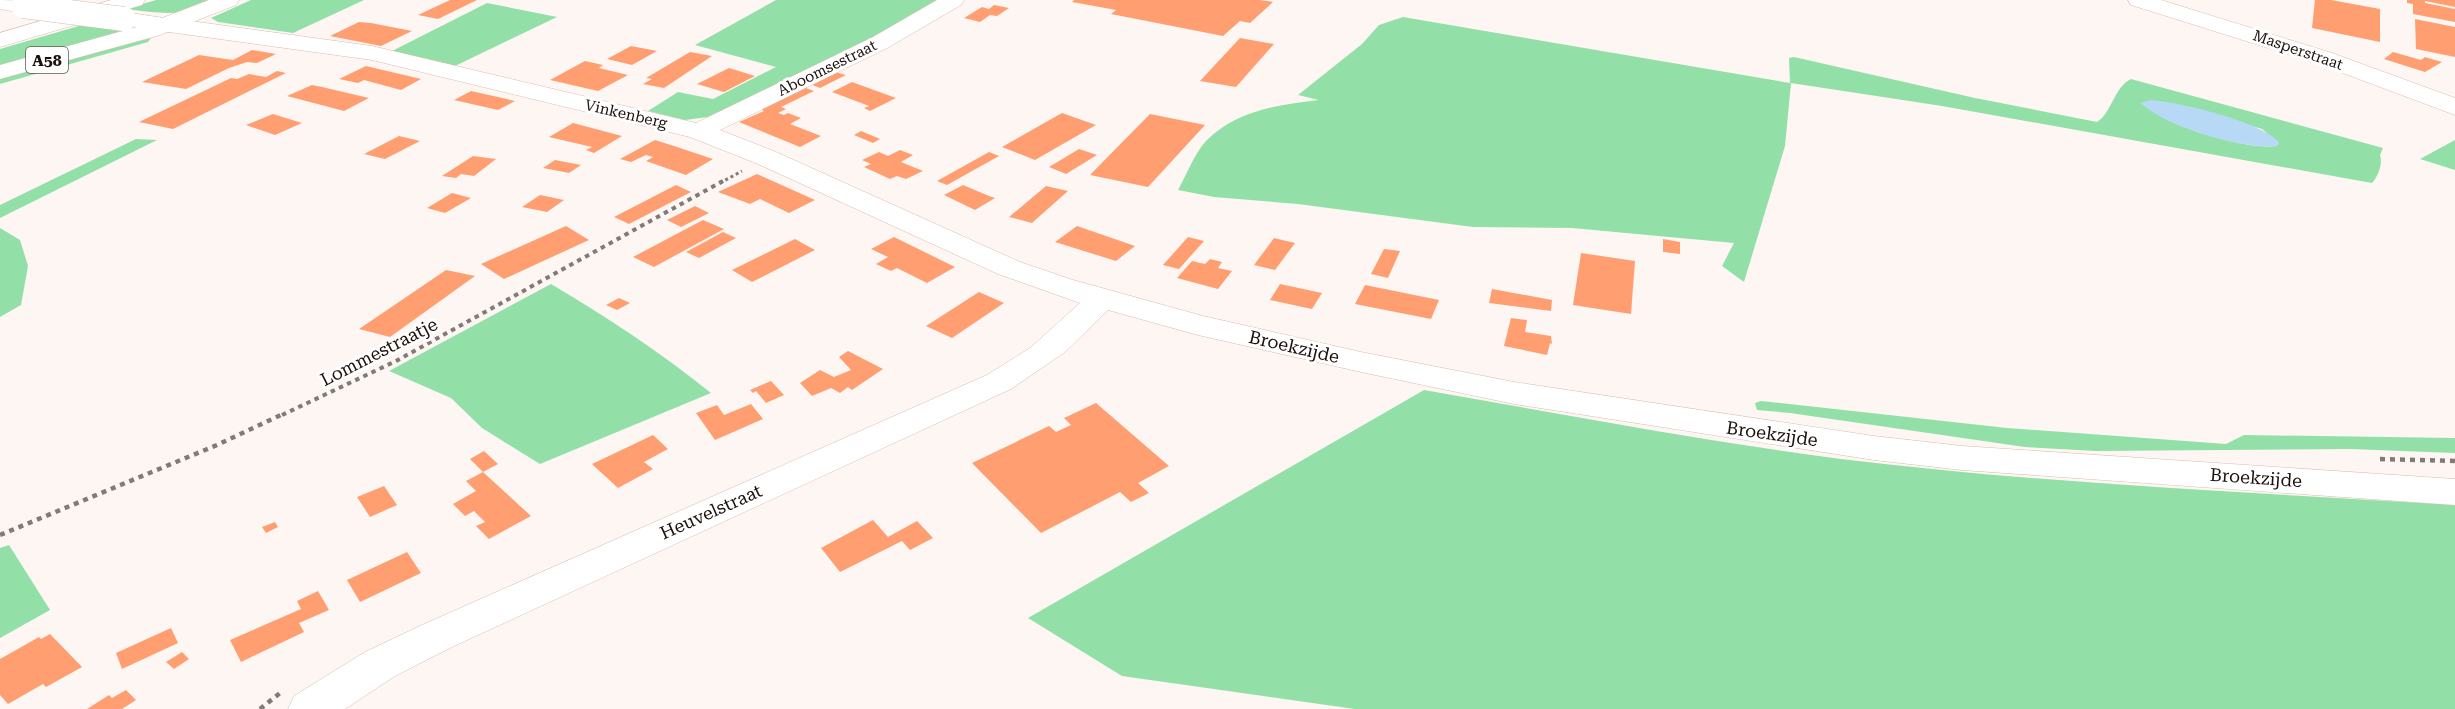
<svg xmlns="http://www.w3.org/2000/svg" width="2455" height="709" font-family="'Roboto Serif',serif">
  <rect width="100%" height="100%" fill="#fdf6f3"/>
  <g fill="#92e0a8" fill-rule="evenodd">
    <path d="M156 0H221C180 17 168 14 125 9Z"/>
    <path d="M251 0H364L293 33 218 22 211 18Z"/>
    <path d="M776 0H947L922 15 708 117 685 120 648 111 678 92 713 99 776 67 695 45Z"/>
    <path d="M487 3 557 17 455 66 392 51Z"/>
    <path d="M1403 17 1790 83 1789 58 1794 57 1975 98 2097 122C2112 113 2114 87 2131 79L2383 148 2380 155C2383 164 2378 176 2372 183L1942 106 1791 83 1785 146 1744 282 1722 266 1734 243 1572 228 1473 227 1298 204 1214 197 1178 190C1187 174 1194 154 1206 141 1237 110 1278 105 1319 100L1298 95 1362 44 1379 25ZM2178 105 2262 129 2278 142 2277 146C2245 149 2210 135 2180 125Z"/>
    <path d="M89 23 130 28 132 31 0 69V49Z"/>
    <path d="M151 38 148 42 0 84V77Z"/>
    <path d="M136 139 157 140 0 218V205Z"/>
    <path d="M2455 140V170L2420 159Z"/>
    <path d="M0 228 20 240 28 266 21 305 0 317Z"/>
    <path d="M551 284C607 317 660 352 711 393L540 464 482 428 451 398 389 371Z"/>
    <path d="M1424 390C1563 414 1701 441 1841 459 2045 484 2251 492 2455 505V709H1355L1122 676 1028 618Z"/>
    <path d="M1761 401 2007 428 2226 444 2244 435 2455 438V453L2350 449 2096 451 2025 447 1790 413 1757 410 1755 403Z"/>
    <path d="M9 545 50 610 0 638V548Z"/>
  </g>
  <path fill="#b8d9f5" d="M2150 100C2179 102 2259 121 2279 142L2277 146C2240 149 2169 128 2140 103Z"/>
  <g fill="#ff9f71">
    <path d="M450 0H477L438 19 418 15Z"/>
    <path d="M1074 0H1260L1273 2 1250 23 1240 21 1223 36 1111 14 1116 10 1072 2Z"/>
    <path d="M2315 0H2331L2380 9V42L2312 28Z"/>
    <path d="M2407 0H2455V7L2425 1V3L2455 9V22L2413 14V4L2407 3Z"/>
    <path d="M994 5 1009 8 997 16 990 15 980 22 964 18 982 7 989 9Z"/>
    <path d="M2415 19 2455 27V57L2416 49Z"/>
    <path d="M359 22 371 23 412 31 381 46 330 36Z"/>
    <path d="M1240 38 1274 44 1236 87 1200 81Z"/>
    <path d="M631 46 657 51 632 65 607 59Z"/>
    <path d="M252 50 276 54 257 63 247 62 229 68 186 89 142 82 199 55 233 60Z"/>
    <path d="M690 52 712 56 664 88 643 84 652 79 646 78Z"/>
    <path d="M2393 52 2421 60 2425 57 2442 62 2425 72 2384 59Z"/>
    <path d="M585 61 603 65 599 68 628 75 598 91 550 80Z"/>
    <path d="M366 66 421 79 401 90 364 80 358 83 339 79Z"/>
    <path d="M729 68 755 76 724 92 697 84Z"/>
    <path d="M277 71 286 73 173 129 139 122 231 78 237 79 249 74 266 77Z"/>
    <path d="M835 72 846 75 820 88 810 84Z"/>
    <path d="M852 82 896 98 870 111 864 108 869 106 832 92Z"/>
    <path d="M312 85 322 87 369 98 344 111 287 96Z"/>
    <path d="M803 87 814 91 781 107 786 109 778 113 784 115 788 113 801 118 790 124 821 136 800 147 739 122 764 111 758 108Z"/>
    <path d="M471 91 515 101 498 110 454 100Z"/>
    <path d="M1062 113 1096 125 1035 160 1002 147Z"/>
    <path d="M273 114 302 123 275 135 246 125Z"/>
    <path d="M1150 114 1205 125 1148 187 1090 175Z"/>
    <path d="M573 123 622 136 594 153 586 150 592 147 549 137Z"/>
    <path d="M861 131 880 139 873 143 854 135Z"/>
    <path d="M399 136 420 141 385 159 364 154Z"/>
    <path d="M655 140 674 146 713 159 686 175 646 161 653 157 646 155 631 162 620 159Z"/>
    <path d="M1079 149 1097 155 1066 174 1049 167Z"/>
    <path d="M900 150 913 155 901 162 923 171 906 179 897 176 890 179 864 167 871 164 862 160 879 152 888 156Z"/>
    <path d="M989 152 999 156 947 185 937 181Z"/>
    <path d="M473 156 496 159 474 176 461 174 456 178 442 176Z"/>
    <path d="M555 160 581 165 569 173 543 168Z"/>
    <path d="M757 174 815 200 789 213 760 199 750 204 718 192Z"/>
    <path d="M676 185 691 192 629 224 614 217Z"/>
    <path d="M963 185 989 196 995 198 975 210 944 195Z"/>
    <path d="M1046 186 1068 191 1032 223 1009 217Z"/>
    <path d="M452 193 471 198 445 213 427 208Z"/>
    <path d="M540 195 564 200 547 212 522 207Z"/>
    <path d="M695 206 709 213 681 227 667 220Z"/>
    <path d="M703 220 724 229 654 267 633 257Z"/>
    <path d="M566 226 589 240 504 279 481 264Z"/>
    <path d="M1077 226 1135 246 1116 261 1055 242Z"/>
    <path d="M723 232 736 238 699 258 686 252Z"/>
    <path d="M894 237 955 267 927 283 897 268 891 271 876 264 888 257 871 249Z"/>
    <path d="M1188 237 1204 241 1179 269 1163 265Z"/>
    <path d="M1274 238 1295 243 1275 270 1254 265Z"/>
    <path d="M795 239 815 250 752 282 732 270Z"/>
    <path d="M1663 239 1680 242V254L1663 252Z"/>
    <path d="M1384 249 1400 251 1388 278 1371 274Z"/>
    <path d="M1581 253 1635 261 1631 314 1573 305Z"/>
    <path d="M1210 259 1222 262 1218 268 1232 271 1218 289 1177 278 1192 261 1205 264Z"/>
    <path d="M446 270 475 276 390 337 359 329Z"/>
    <path d="M1280 284 1322 293 1312 309 1270 300Z"/>
    <path d="M1365 285 1439 300 1431 319 1355 304Z"/>
    <path d="M1492 289 1552 300 1551 311 1489 303Z"/>
    <path d="M979 292 1004 303 952 338 926 326Z"/>
    <path d="M619 298 630 303 617 310 606 305Z"/>
    <path d="M1511 318 1527 320 1525 332 1551 336 1552 344 1550 343 1547 355 1504 346Z"/>
    <path d="M848 351 883 369 852 390 848 387 840 393 831 388 812 396 800 383 820 370 834 377 851 370 839 357Z"/>
    <path d="M771 381 784 395 766 403 756 391 753 393 750 390Z"/>
    <path d="M1096 403 1169 466 1138 483 1149 493 1131 502 1120 492 1041 533 972 463 1049 426 1056 432 1071 425 1064 418Z"/>
    <path d="M751 404 763 419 715 440 696 413 717 405 724 415Z"/>
    <path d="M653 435 668 449 644 462 653 469 618 488 592 464Z"/>
    <path d="M484 451 498 464 483 472 470 459Z"/>
    <path d="M483 472 531 516 489 539 476 526 485 522 474 511 465 516 453 504 476 491 466 481Z"/>
    <path d="M384 486 397 505 370 517 357 497Z"/>
    <path d="M873 520 888 537 917 521 933 538 910 550 902 541 840 572 821 548Z"/>
    <path d="M275 522 278 527 266 533 262 527Z"/>
    <path d="M407 552 421 573 360 602 347 580Z"/>
    <path d="M318 591 329 610 299 623 304 632 241 662 230 640 301 609 297 601Z"/>
    <path d="M171 628 178 643 122 669 116 653Z"/>
    <path d="M50 634 82 667 46 687 43 684 8 704 0 695V659L39 637 41 639Z"/>
    <path d="M182 652 189 659 174 669 166 662Z"/>
    <path d="M126 690 136 700 122 709H87L109 695 112 698Z"/>
  </g>
  <g fill="none" stroke-linecap="round" stroke-linejoin="round">
    <defs>
      <g id="minor">
        <path d="M937 0H964L961 5 889 47 720 130 776 152 1020 262 1073 280 1203 316 1361 352 1514 382 1874 436 1962 446 2455 479V505L1962 470 1874 460 1514 404 1361 372 1198 335 1108 310 1065 352 1011 389 452 647 395 676 345 709H288L294 696 365 652 422 625 987 375 1030 348 1080 303 998 274 758 164 690 137 372 60 169 32 161 30 158 25 161 20 169 18 372 46 696 123 873 37Z"/>
        <path d="M2128 0H2161L2332 53 2455 98V115L2316 63 2131 5Z"/>
      </g>
      <g id="major">
        <path d="M0 0 31 1 34 6 31 11 23 13 0 9Z"/>
        <path d="M124 12 177 20 180 25 177 30 169 32 116 24 113 19 116 14Z"/>
      </g>
      <g id="highway">
        <path d="M111 0H145L142 5 0 47V33Z"/>
        <path d="M209 0H239L236 5 160 35 0 79V65L144 25Z"/>
      </g>
    </defs>
    <use href="#minor" stroke="#dbbbac" stroke-width="1"/>
    <use href="#major" stroke="#dbbbac" stroke-width="1"/>
    <use href="#highway" stroke="#dbbbac" stroke-width="1"/>
    <path stroke="#837a76" stroke-width="3" stroke-dasharray="3 3" stroke-linecap="butt" d="M720 183 742 171"/>
    <path stroke="#837a76" stroke-width="4" stroke-dasharray="4.5 4.5" stroke-linecap="butt" d="M282 415 396 361 723 181"/>
    <g stroke="#837a76" stroke-width="4.5" stroke-dasharray="5 5" stroke-linecap="butt">
      <path d="M2380 459 2455 461"/>
      <path d="M0 535 217 445 285 413"/>
      <path d="M260 709 280 693"/>
    </g>
    <use href="#minor" fill="#fff" fill-rule="evenodd"/>
    <use href="#major" fill="#fff" fill-rule="evenodd"/>
    <use href="#highway" fill="#fff" fill-rule="evenodd"/>
    <defs>
      <path id="major-bridge" d="M23 6 124 19"/>
    </defs>
    <use href="#major-bridge" stroke="#dbbbac" stroke-width="25" stroke-linecap="butt"/>
    <use href="#major-bridge" stroke="#fff" stroke-width="24"/>
  </g>
  <g text-anchor="middle" stroke-width="6" stroke-linejoin="round" paint-order="stroke">
    <g font-size="15" fill="#1b100b" stroke="#fff">
      <text transform="translate(2298 50) rotate(19)" y="5">Masperstraat</text>
      <text transform="translate(827 68) rotate(-26)" y="5">Aboomsestraat</text>
      <text transform="translate(626 114) rotate(13)" y="5">Vinkenberg</text>
    </g>
    <rect fill="#fff" stroke="#5f5854" stroke-width="1.5" x="26" y="47" width="42" height="26" rx="4.5"/>
    <g font-size="16" font-weight="bold" fill="#1b100b">
      <text x="47" y="66">A58</text>
    </g>
    <g font-size="18" fill="#1b100b" stroke="#fff">
      <text transform="translate(1294 347) rotate(13)" y="6">Broekzijde</text>
      <text transform="translate(379 352) rotate(-27)" y="6">Lommestraatje</text>
      <text transform="translate(1772 434) rotate(8)" y="6">Broekzijde</text>
      <text transform="translate(2256 478) rotate(4)" y="6">Broekzijde</text>
      <text transform="translate(711 512) rotate(-24)" y="6">Heuvelstraat</text>
    </g>
  </g>
</svg>
